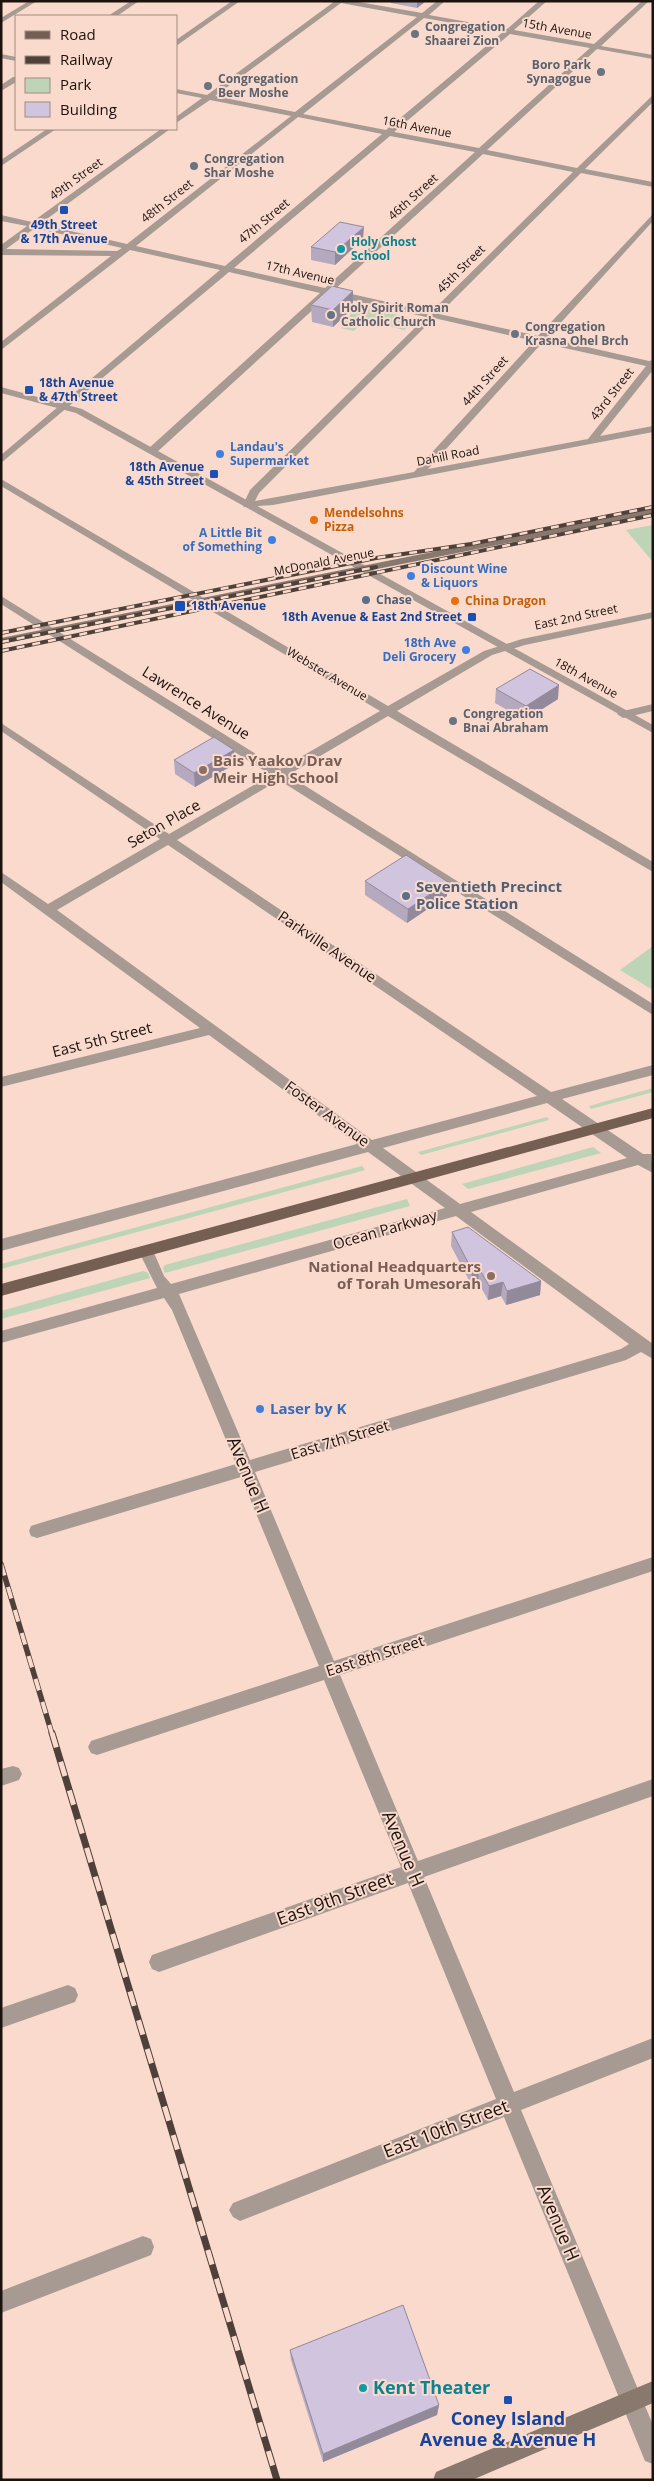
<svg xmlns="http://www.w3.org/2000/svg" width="654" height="2481" font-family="'Open Sans',sans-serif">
  <rect width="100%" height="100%" fill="#f9dacc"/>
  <g fill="#bdd4b7">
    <path d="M359 306 416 319 404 330 376 323 373 326 362 323 354 331 341 328 345 324 342 323Z"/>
    <path d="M653 525V562L626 530Z"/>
    <path d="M653 946V990L620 970Z"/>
    <path d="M653 1088V1092L591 1109 589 1106Z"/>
    <path d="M547 1117 549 1120 421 1155 418 1152Z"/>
    <path d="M593 1147 601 1153 468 1189 462 1184Z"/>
    <path d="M362 1166 365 1170 1 1269V1264Z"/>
    <path d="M407 1199 410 1206 165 1273 163 1268 165 1265Z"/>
    <path d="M143 1271 148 1273 150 1278 1 1319V1311Z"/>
  </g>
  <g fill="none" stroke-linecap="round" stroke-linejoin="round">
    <g fill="#a69a93" fill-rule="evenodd">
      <path d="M29 1H37L1 23V18Z"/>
      <path d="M131 1H139L117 16H108Z"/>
      <path d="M232 1H240L176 46V40Z"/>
      <path d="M335 1H353L422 13 437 1H445L429 15 507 29 539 1H547L514 30 594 44 642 1H649L601 46 653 55V59L597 49 487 150 577 168 653 95V102L585 169 653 182V187L581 173 439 314 538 336 653 214V221L547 338 649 361 653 360V370L600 436 653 426V432L273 505 244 507 243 505 250 490 426 317 329 295 156 453H148V449L320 293 229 272 1 463V455L220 270 130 250 1 350V342L111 256 1 255V245L27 226 1 221V215L32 222 161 129H170L40 224 127 244 291 116 210 100 176 123V117L202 98 176 93V89L207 95ZM341 3 417 17 295 112 215 96ZM424 18 503 32 386 130 303 114ZM510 34 590 48 479 148 394 132ZM298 117 382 134 225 266 136 246ZM390 136 475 152 325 288 234 268ZM483 154 573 172 431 312 334 290ZM35 228 122 248 117 251 6 249ZM434 318 534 341 414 472 255 501 259 493ZM542 343 646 366 588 439 428 469Z"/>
      <path d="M1 54 16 57V61L1 58Z"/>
      <path d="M13 77H16V82L1 91V85Z"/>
      <path d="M47 129H56L1 166V160Z"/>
      <path d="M1 479 388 706 484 651 522 639 653 612V618L525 645 492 655 397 711 653 862V872L388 716 288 775 653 1004V1015L279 780 177 840 551 1092 653 1065V1075L562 1099 643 1154H651L653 1173 638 1165 471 1212 653 1344V1359L641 1352 626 1360 255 1472 334 1661 653 1557V1571L340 1675 418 1861 653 1779V1796L424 1877 514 2092 653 2038V2058L521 2110 653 2425V2464L645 2461 504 2117 240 2221 233 2217 229 2210 233 2203 496 2099 408 1883 159 1972 152 1969 149 1962 152 1955 401 1867 324 1680 97 1755 91 1753 88 1747 91 1741 319 1666 241 1477 37 1538 31 1536 29 1531 31 1526 37 1524 236 1464 172 1310 164 1298 1 1343V1331L157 1288 138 1250 141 1246H151L164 1276 171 1284 445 1208 368 1152 1 1251V1239L357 1144 209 1035 1 1087V1077L200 1028 1 882V872L48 904 160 839 1 731V723L169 834 271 775 1 604V596L280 769 380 711 1 486ZM168 845 537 1096 372 1140 57 910ZM547 1103 627 1158 460 1204 383 1148ZM456 1216 629 1344 621 1349 250 1460 179 1294Z"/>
      <path d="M653 704V711L623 718 617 714 619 712Z"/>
      <path d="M13 1766 19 1768 22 1774 19 1780 1 1786V1769Z"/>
      <path d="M68 1985 75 1988 78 1995 75 2002 1 2028V2008Z"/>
      <path d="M143 2236 151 2239 154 2247 151 2255 1 2313V2291Z"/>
    </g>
    <path fill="#a69a93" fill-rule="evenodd" d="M1 387 82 409 653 725V733L76 413 1 393Z"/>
    <g fill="#89786d" fill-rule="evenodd">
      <path d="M653 508V514L1 644V638Z"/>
      <path d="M653 2381V2403L472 2480H433L436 2472Z"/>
    </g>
    <path fill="#745f52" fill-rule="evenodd" d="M653 1108V1118L1 1296V1284Z"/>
    <defs>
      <g id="rail-far2">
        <path d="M1 633 376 558 471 544 653 507"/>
        <path d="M1 642 376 567"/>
        <path d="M1 651 653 515"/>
      </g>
      <path id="rail-far1" d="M1 1564 52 1734"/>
      <path id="rail" d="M52 1733 277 2480"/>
    </defs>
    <use href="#rail-far2" stroke="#4f4139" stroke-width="4"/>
    <use href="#rail-far1" stroke="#4f4139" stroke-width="5.5"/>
    <use href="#rail" stroke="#4f4139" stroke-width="7"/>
    <use href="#rail-far2" stroke="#f9dacc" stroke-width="2.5" stroke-dasharray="8" stroke-linecap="butt"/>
    <use href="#rail-far1" stroke="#f9dacc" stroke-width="4" stroke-dasharray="12" stroke-linecap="butt"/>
    <use href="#rail" stroke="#f9dacc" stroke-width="5" stroke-dasharray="15" stroke-linecap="butt"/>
  </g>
  <g fill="#b4a9bf">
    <path d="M391 1H426L417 8 391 3Z"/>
    <path d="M363 239 335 265 311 260V247Z"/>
    <path d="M353 291V308L333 327 312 322 311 305Z"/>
    <path d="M496 689 558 699 525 720 495 703Z"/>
    <path d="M234 750 235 764 195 787 175 774 174 760Z"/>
    <path d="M365 881 447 896 407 923 365 895Z"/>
    <path d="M452 1232 541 1281 540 1295 506 1305 501 1296 488 1300 478 1282 471 1284 451 1246Z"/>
    <path d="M290 2350 439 2405 437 2415 323 2462 291 2360Z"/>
  </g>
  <g fill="#92899b">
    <path d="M417 1H426L417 8Z"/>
    <path d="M364 227 363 239 335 265V252Z"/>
    <path d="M353 291V308L333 327V310Z"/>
    <path d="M559 685 558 699 525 720 526 706Z"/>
    <path d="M234 750 235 764 195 787 194 773Z"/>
    <path d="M448 882 447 896 407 923 408 909Z"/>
    <path d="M479 1268 478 1282 471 1284 472 1270Z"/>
    <path d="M541 1281 540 1295 506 1305 507 1291Z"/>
    <path d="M503 1282 501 1296 488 1300 489 1286Z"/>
    <path d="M439 2405 437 2415 323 2462V2454Z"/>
  </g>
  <g fill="#d1c4de" stroke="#92899b">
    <path d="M340 222 364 227 335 252 311 247Z"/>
    <path d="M332 286 353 291 333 310 311 305Z"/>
    <path d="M530 669 559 685 526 706 496 689Z"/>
    <path d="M214 737 234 750 194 773 174 760Z"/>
    <path d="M406 855 448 882 408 909 365 881Z"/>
    <path d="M468 1227 541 1281 507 1291 503 1282 489 1286 479 1268 472 1270 452 1232Z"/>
    <path d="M403 2305 439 2405 323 2454 290 2350Z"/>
  </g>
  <g fill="#6b7280" stroke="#f9dacc" stroke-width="2">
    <circle cx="415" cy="34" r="5"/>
    <circle cx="601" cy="72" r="5"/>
    <circle cx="208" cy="86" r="5"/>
    <circle cx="194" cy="166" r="5"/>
    <circle cx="331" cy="315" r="5"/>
    <circle cx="515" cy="334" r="5"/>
    <circle cx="453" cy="721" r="5"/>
  </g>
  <g fill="#1a4fb4" stroke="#f9dacc" stroke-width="2">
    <rect x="59" y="205" width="10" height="10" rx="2.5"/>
    <rect x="24" y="385" width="10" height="10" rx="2.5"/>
    <rect x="209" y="469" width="10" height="10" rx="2.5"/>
    <rect x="174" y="600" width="12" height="12" rx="2.5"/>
    <rect x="467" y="612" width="10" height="10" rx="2.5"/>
    <rect x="503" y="2395" width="10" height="10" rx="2.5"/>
  </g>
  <g fill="#0f9aa8" stroke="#f9dacc" stroke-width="2">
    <circle cx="341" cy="249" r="5"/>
    <circle cx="363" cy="2388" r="5"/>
  </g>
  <g fill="#3f7fe0" stroke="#f9dacc" stroke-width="2">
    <circle cx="220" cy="454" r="5"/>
    <circle cx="272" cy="540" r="5"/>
    <circle cx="411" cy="576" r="5"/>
    <circle cx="466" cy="650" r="5"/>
    <circle cx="260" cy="1409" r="5"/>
  </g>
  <g fill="#e8710a" stroke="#f9dacc" stroke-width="2">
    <circle cx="314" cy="520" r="5"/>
    <circle cx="455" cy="601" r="5"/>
  </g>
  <g fill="#5c6f8a" stroke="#f9dacc" stroke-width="2">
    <circle cx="366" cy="600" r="5"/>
    <circle cx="406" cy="896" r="5"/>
  </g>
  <g fill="#8d6e63" stroke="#f9dacc" stroke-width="2">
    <circle cx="203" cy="770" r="5"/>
    <circle cx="491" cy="1276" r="5"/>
  </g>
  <g text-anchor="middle" stroke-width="4" stroke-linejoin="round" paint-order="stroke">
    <g font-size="12" font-weight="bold" fill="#5b616d" stroke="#f9dacc" text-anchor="start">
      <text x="425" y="31">Congregation<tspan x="425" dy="14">Shaarei Zion</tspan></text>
      <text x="591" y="69" text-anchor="end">Boro Park<tspan x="591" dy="14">Synagogue</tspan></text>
      <text x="218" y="83">Congregation<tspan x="218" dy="14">Beer Moshe</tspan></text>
      <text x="204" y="163">Congregation<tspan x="204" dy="14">Shar Moshe</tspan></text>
      <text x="341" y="312">Holy Spirit Roman<tspan x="341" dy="14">Catholic Church</tspan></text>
      <text x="525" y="331">Congregation<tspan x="525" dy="14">Krasna Ohel Brch</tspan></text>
      <text x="463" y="718">Congregation<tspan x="463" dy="14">Bnai Abraham</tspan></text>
    </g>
    <g font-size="12" fill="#1c120d" stroke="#f9dacc">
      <text transform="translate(557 29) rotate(10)" y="4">15th Avenue</text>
      <text transform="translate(417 127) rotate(11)" y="4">16th Avenue</text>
      <text transform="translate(76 179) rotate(-36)" y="4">49th Street</text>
      <text transform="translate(413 197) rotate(-42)" y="4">46th Street</text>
      <text transform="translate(167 201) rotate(-38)" y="4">48th Street</text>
      <text transform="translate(264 221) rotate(-40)" y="4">47th Street</text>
      <text transform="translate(461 269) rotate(-45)" y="4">45th Street</text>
      <text transform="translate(300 273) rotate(13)" y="4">17th Avenue</text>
      <text transform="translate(485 381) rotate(-48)" y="4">44th Street</text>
      <text transform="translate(612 394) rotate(-52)" y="4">43rd Street</text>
      <text transform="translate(448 456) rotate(-11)" y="4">Dahill Road</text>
      <text transform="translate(324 562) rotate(-11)" y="4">McDonald Avenue</text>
      <text transform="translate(576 617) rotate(-12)" y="4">East 2nd Street</text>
      <text transform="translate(327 674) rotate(31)" y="4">Webster Avenue</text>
      <text transform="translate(586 678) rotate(29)" y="4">18th Avenue</text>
    </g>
    <g font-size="12" font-weight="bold" fill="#164399" stroke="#f9dacc" text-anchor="start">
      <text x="64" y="229" text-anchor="middle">49th Street<tspan x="64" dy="14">&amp; 17th Avenue</tspan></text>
      <text x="39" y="387">18th Avenue<tspan x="39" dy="14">&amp; 47th Street</tspan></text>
      <text x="204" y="471" text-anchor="end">18th Avenue<tspan x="204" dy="14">&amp; 45th Street</tspan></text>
      <text x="191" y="610">18th Avenue</text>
      <text x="462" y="621" text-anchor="end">18th Avenue &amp; East 2nd Street</text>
    </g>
    <g font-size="12" font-weight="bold" fill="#0d838f" stroke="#f9dacc" text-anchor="start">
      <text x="351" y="246">Holy Ghost<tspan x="351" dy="14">School</tspan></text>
    </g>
    <g font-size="12" font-weight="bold" fill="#366cbe" stroke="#f9dacc" text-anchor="start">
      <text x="230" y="451">Landau's<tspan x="230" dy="14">Supermarket</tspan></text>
      <text x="262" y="537" text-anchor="end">A Little Bit<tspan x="262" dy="14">of Something</tspan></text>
      <text x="421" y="573">Discount Wine<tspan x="421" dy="14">&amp; Liquors</tspan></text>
      <text x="456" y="647" text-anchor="end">18th Ave<tspan x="456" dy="14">Deli Grocery</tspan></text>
    </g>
    <g font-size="12" font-weight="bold" fill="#c56008" stroke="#f9dacc" text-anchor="start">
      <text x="324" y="517">Mendelsohns<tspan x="324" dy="14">Pizza</tspan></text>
      <text x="465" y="605">China Dragon</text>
    </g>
    <g font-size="12" font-weight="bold" fill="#4e5e75" stroke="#f9dacc" text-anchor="start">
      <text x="376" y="604">Chase</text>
    </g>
    <g font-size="15" fill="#1c120d" stroke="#f9dacc">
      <text transform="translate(196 703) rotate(32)" y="5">Lawrence Avenue</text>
      <text transform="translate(164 824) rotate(-30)" y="5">Seton Place</text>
      <text transform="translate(327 947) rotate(34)" y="5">Parkville Avenue</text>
      <text transform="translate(102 1040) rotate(-14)" y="5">East 5th Street</text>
      <text transform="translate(327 1114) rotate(36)" y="5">Foster Avenue</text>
      <text transform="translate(385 1230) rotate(-16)" y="5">Ocean Parkway</text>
      <text transform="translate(340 1440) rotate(-17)" y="5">East 7th Street</text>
      <text transform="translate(375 1656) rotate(-18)" y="5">East 8th Street</text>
    </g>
    <g font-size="15" font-weight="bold" fill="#785e54" stroke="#f9dacc" text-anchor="start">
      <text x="213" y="766">Bais Yaakov Drav<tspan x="213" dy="17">Meir High School</tspan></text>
      <text x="481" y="1272" text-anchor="end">National Headquarters<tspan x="481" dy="17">of Torah Umesorah</tspan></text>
    </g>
    <g font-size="15" font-weight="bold" fill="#4e5e75" stroke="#f9dacc" text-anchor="start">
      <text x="416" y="892">Seventieth Precinct<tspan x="416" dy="17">Police Station</tspan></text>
    </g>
    <g font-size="15" font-weight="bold" fill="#366cbe" stroke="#f9dacc" text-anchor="start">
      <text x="270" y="1414">Laser by K</text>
    </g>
    <g font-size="18" fill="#1c120d" stroke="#f9dacc">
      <text transform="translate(248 1475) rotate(67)" y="6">Avenue H</text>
      <text transform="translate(403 1849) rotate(67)" y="6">Avenue H</text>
      <text transform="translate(335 1899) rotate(-20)" y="6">East 9th Street</text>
      <text transform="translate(446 2129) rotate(-21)" y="6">East 10th Street</text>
      <text transform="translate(558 2223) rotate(67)" y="6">Avenue H</text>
    </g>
    <g font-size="18" font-weight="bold" fill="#0d838f" stroke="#f9dacc" text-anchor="start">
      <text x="373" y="2394">Kent Theater</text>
    </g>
    <g font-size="18" font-weight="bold" fill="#164399" stroke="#f9dacc">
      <text x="508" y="2425">Coney Island<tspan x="508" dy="21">Avenue &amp; Avenue H</tspan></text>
    </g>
  </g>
  <rect width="654" height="2481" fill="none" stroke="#1c120d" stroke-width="5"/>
  <rect x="15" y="15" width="162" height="115" fill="#f9dacc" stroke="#a18a80"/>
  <rect x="25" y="31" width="25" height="8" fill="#745f52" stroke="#a18a80"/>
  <text x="60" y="40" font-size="15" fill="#1c120d">Road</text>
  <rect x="25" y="56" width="25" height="8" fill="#4f4139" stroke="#a18a80"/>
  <text x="60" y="65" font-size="15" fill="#1c120d">Railway</text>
  <rect x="25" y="78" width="25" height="15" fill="#bdd4b7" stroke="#a18a80"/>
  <text x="60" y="90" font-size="15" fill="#1c120d">Park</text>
  <rect x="25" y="102" width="25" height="15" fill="#d1c4de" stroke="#a18a80"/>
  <text x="60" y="115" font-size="15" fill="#1c120d">Building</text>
</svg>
